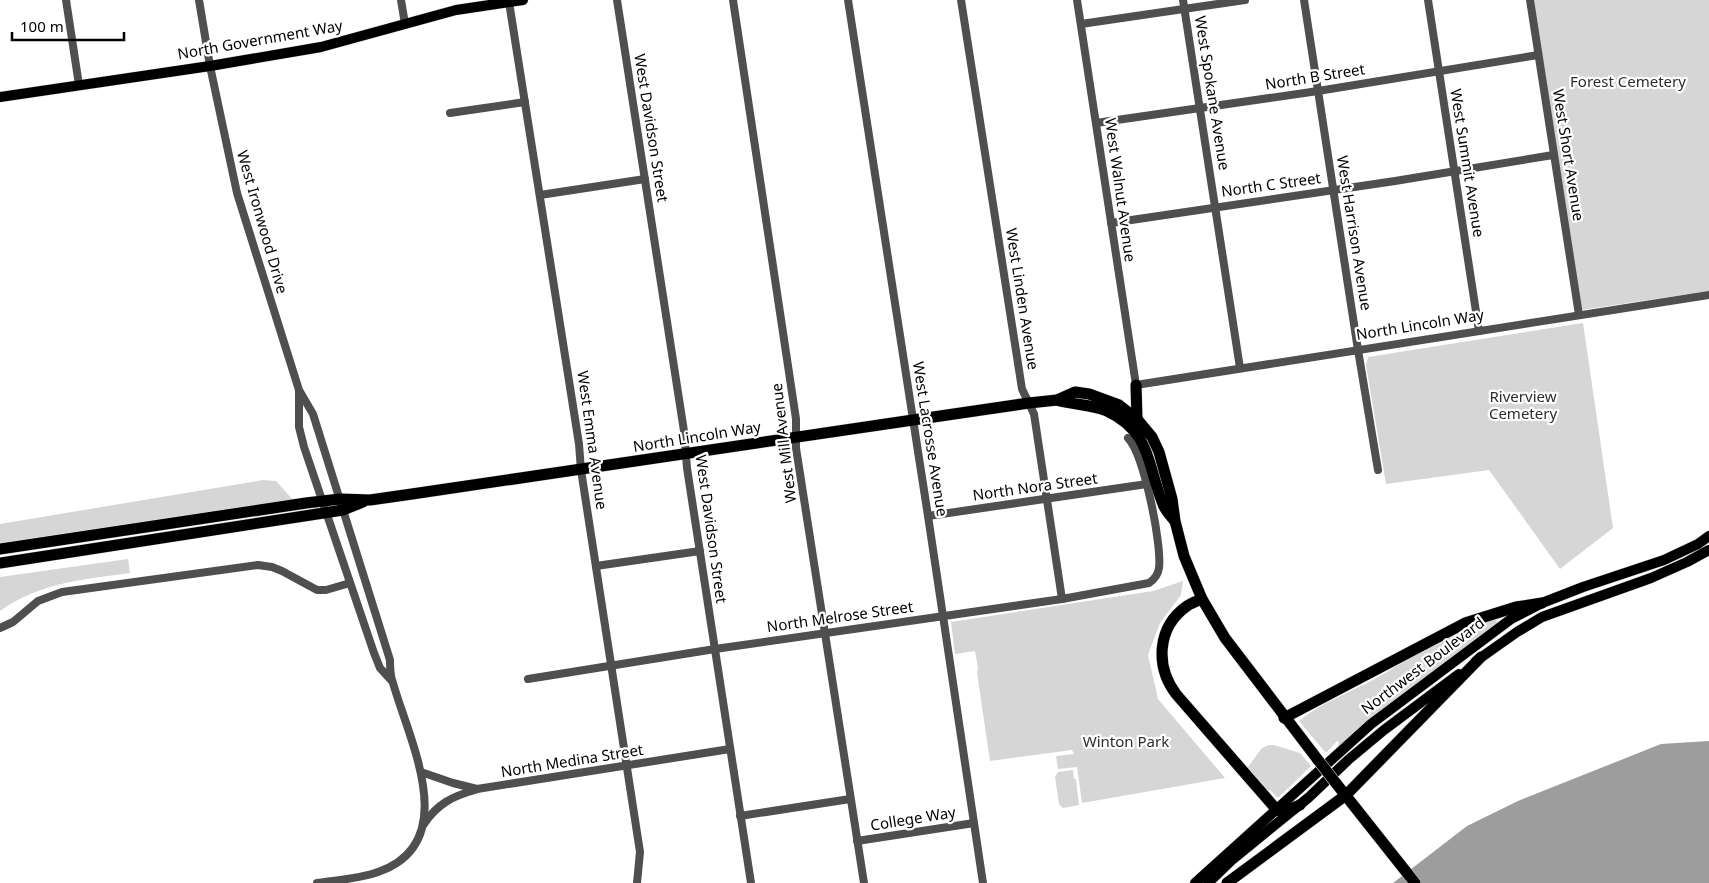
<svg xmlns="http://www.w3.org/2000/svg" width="1709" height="883" font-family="'Noto Sans',sans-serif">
  <rect width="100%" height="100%" fill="#fff"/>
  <g fill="#d6d6d6">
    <path d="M1533 0H1709V291L1581 310Z"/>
    <path d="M1583 323 1613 528 1560 569 1489 470 1386 484 1366 365 1368 357Z"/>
    <path d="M263 480 276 481 294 501 234 508 0 543V524Z"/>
    <path d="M128 559 130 573C81 580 42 582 0 611V577Z"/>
    <path d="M1183 581 1181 595 1160 623 1148 655 1158 699 1225 778 1082 803 1077 767 1058 769 1056 756 1074 754 1072 750 990 761 977 673 978 668 975 651 955 654 951 622 1153 591Z"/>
    <path d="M1496 618 1497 623 1337 748 1339 742 1337 741 1326 753 1299 721C1321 703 1348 693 1373 680 1409 660 1456 626 1496 618Z"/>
    <path d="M1269 745H1274L1300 753 1311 766 1279 797H1277L1270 790 1267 791 1248 767 1262 748Z"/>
    <path d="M1073 770 1074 779H1076L1079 805 1063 808 1059 804 1055 777 1058 772Z"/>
  </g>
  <path fill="#9d9d9d" d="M1709 741V883H1393L1467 826 1518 801 1661 744Z"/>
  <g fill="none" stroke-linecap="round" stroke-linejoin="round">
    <defs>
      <g id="major">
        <path d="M0 97 210 66 321 47 456 10 523 0"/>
        <path d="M1476 661 1517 632 1542 617 1651 578 1687 562 1709 550"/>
        <path d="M1195 883 1371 724 1511 619 1542 603 1583 587 1664 560 1698 544 1709 536"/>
        <path d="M1208 883 1233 859 1308 798 1348 760 1384 730 1459 674"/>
      </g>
      <g id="highway">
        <path d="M1136 385 1137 419"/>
        <path d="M1057 400C1073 405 1091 404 1107 411 1152 432 1147 466 1163 504 1165 510 1170 515 1174 520"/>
        <path d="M0 549 306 503 340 499 370 500 412 494 913 420 1029 403 1057 400 1075 392 1089 394 1119 405 1137 419 1152 437 1159 452 1172 499 1175 521 1184 556 1202 599 1225 638 1318 760"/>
        <path d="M0 563 343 510 363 502"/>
        <path d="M1202 599C1197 601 1191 603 1187 606 1157 627 1155 666 1176 694L1276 809C1283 814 1292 808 1300 805"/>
        <path d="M1284 718 1465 623 1516 607 1542 603"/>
        <path d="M1335 782 1415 883"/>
        <path d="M1227 883 1346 795 1481 657"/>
      </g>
    </defs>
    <use href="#major" stroke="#dbdbdb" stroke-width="11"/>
    <use href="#highway" stroke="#dbdbdb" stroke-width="12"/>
    <g stroke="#4f4f4f" stroke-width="8">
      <path d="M66 0 79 85"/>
      <path d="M199 0 210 66 237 193 299 390 313 414 390 660C390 668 390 676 393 683 409 740 463 843 378 872 359 879 337 880 317 883"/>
      <path d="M401 0 405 24"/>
      <path d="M617 0 684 431 687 468 751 883"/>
      <path d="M733 0 796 419V448L864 883"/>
      <path d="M848 0 928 516 983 883"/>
      <path d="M961 0 1022 389 1034 414 1062 599"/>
      <path d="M1077 0 1136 385 1709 295"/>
      <path d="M1183 0 1240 368"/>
      <path d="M1304 0 1358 350 1378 470"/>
      <path d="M1428 0 1479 331"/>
      <path d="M1530 0 1579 315"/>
      <path d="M509 2 579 444 581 470 640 852 637 883"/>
      <path d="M1081 24 1245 0"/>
      <path d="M450 113 525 102"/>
      <path d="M1096 123 1318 91 1538 55"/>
      <path d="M540 195 645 179"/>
      <path d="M1111 223 1395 181 1553 155"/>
      <path d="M299 392V427L304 447 374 653 380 668 391 680"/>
      <path d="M928 516 1147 484"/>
      <path d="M596 566 700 551"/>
      <path d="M0 628 13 622 38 601 62 592 258 565 272 567 282 571 317 590H326L350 583"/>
      <path d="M528 679 715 649 1062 599 1149 583C1155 579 1158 575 1159 568 1162 544 1144 455 1128 438"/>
      <path d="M421 772 453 783 477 789 730 749"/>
      <path d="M740 816 850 799"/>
      <path d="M424 824C437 804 453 796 475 790"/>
      <path d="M857 841 974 823"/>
    </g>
    <use href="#major" stroke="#000" stroke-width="10"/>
    <use href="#highway" stroke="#000" stroke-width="11"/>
    <defs>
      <path id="highway-bridge" d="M1318 760 1335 782"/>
    </defs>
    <use href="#highway-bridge" stroke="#dbdbdb" stroke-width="12" stroke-linecap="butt"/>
    <use href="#highway-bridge" stroke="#000" stroke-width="11"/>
  </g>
  <g text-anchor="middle" stroke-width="4.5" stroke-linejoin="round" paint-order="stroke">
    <g font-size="15" fill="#000" stroke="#fff">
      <text transform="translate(260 40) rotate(-10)" y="5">North Government Way</text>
      <text transform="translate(1315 77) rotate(-9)" y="5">North B Street</text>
      <text transform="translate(1212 93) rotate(81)" y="5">West Spokane Avenue</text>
      <text transform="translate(651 128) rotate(81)" y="5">West Davidson Street</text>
      <text transform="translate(1568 155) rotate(81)" y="5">West Short Avenue</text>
      <text transform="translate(1467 163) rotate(81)" y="5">West Summit Avenue</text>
      <text transform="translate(1271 185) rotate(-8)" y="5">North C Street</text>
      <text transform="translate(1120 190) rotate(82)" y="5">West Walnut Avenue</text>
      <text transform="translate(262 222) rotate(74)" y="5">West Ironwood Drive</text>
      <text transform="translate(1354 233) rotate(81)" y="5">West Harrison Avenue</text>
      <text transform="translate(1022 299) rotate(81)" y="5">West Linden Avenue</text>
      <text transform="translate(1420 325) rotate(-9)" y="5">North Lincoln Way</text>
      <text transform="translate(697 437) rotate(-9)" y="5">North Lincoln Way</text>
      <text transform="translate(930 439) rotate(81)" y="5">West Lacrosse Avenue</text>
      <text transform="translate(592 440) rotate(82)" y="5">West Emma Avenue</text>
      <text transform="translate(784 443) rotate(-97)" y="5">West Mill Avenue</text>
      <text transform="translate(1035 487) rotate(-8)" y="5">North Nora Street</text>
      <text transform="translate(711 529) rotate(82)" y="5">West Davidson Street</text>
      <text transform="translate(840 617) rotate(-8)" y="5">North Melrose Street</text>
      <text transform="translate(1423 666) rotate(-37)" y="5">Northwest Boulevard</text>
      <text transform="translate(572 761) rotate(-9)" y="5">North Medina Street</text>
      <text transform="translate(913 819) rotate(-9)" y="5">College Way</text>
    </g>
    <g font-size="15" fill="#2d2d2d" stroke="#fff">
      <text x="1628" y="87">Forest Cemetery</text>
      <text x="1523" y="402">Riverview<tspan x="1523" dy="17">Cemetery</tspan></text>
      <text x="1126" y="747">Winton Park</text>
    </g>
  </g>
  <path d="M12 32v8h112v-8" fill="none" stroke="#000000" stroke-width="2.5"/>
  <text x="20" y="32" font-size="15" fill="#000000" stroke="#ffffff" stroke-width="4" paint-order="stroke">100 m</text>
</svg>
